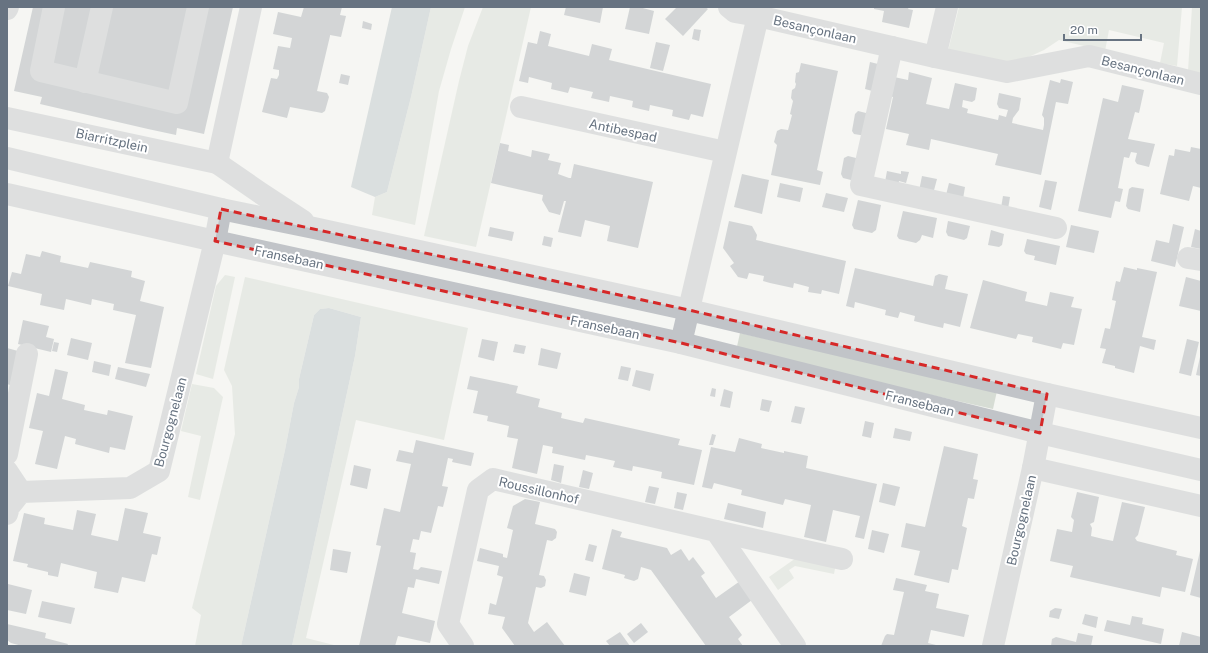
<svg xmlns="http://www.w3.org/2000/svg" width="1208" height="653" font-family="'Public Sans',sans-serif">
  <rect width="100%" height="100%" fill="#f5f6f3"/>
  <g fill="#d6dcd4">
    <path d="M431 7H465L451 49 439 91 415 225 372 215 375 197 387 192 411 97Z"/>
    <path d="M483 7H531L476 247 424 236 459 81 468 46Z"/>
    <path d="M959 7H1182L1177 66 1160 63 1164 43 1109 30 1105 51 1059 40 1044 50 1013 64 948 51Z"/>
    <path d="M1192 7H1201L1200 73 1188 71Z"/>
    <path d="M225 275 235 277 213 379 196 374 216 286Z"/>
    <path d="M245 277 468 328 444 440 356 420 306 638 338 646H292L355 356 361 317 329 308 320 309 314 315 299 379V387L294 403 285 450 241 646H195L201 615 192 608 235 434 232 386 224 370Z"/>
    <path d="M740 333 997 391 993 409 736 351Z"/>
    <path d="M192 384 214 388 223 397 200 500 188 497 201 436 181 431Z"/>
    <path d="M796 558 836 563 834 574 795 566 789 570 794 578 778 590 769 577Z"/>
  </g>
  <g fill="#b9c3c7">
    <path d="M392 7H431L411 97 387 192 375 197 351 187Z"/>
    <path d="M329 308 361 317 355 356 292 646H241L285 450 294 403 299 387V379L314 315 320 309Z"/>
  </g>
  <g fill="#a8aeb4">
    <path d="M33 7H233L204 134 177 128 176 135 148 129 40 104 42 97 14 91Z"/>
    <path d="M304 7H342L340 15 346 16 341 37 330 35V36L317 91 327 93 329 97 325 111 322 113 290 107 287 118 262 112 271 78 277 79 279 75V70L273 69 278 46 290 48 292 38 273 34 278 12 301 17Z"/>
    <path d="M566 7H603L600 23 564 15Z"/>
    <path d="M630 7H639L654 11 649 34 625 29Z"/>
    <path d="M677 7H705L708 9 683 36 665 19Z"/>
    <path d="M874 7H909L908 9 913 10 909 28 882 22 884 11 874 9Z"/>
    <path d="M363 21 372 24 371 30 362 28Z"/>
    <path d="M694 29 701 30 699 41 692 39Z"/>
    <path d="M540 31 551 34 548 46 589 56 592 44 612 49 609 60 711 84 703 117 691 114 689 120 672 116 673 110 650 105 649 111 640 109 632 107 633 101 610 96 609 102 591 98 593 92 570 87 568 93 551 89 552 83 529 77 528 83 519 81 528 42 537 44Z"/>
    <path d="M656 42 670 45 663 71 650 68Z"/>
    <path d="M870 62 882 65 876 92 865 89Z"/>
    <path d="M801 63 838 71 817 170 823 172 820 185 771 175 777 145 774 142 777 131 781 129 788 130 792 115 790 114 793 101 791 98 792 90 795 88 796 84 795 82 796 73 799 72Z"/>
    <path d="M909 72 932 78 926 104 949 109 955 83 977 88 975 100 972 102 963 100 962 107 968 109 967 113 998 120 999 115 1006 117 1008 110 999 108 997 104 999 93 1021 98 1019 110 1013 118 1012 123 1043 130 1044 125V118L1042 115 1050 80 1060 83 1061 79 1073 82 1068 104 1056 102 1041 175 995 165 998 154 931 139 929 150 906 145 909 134 886 129 893 97 889 96 894 77 908 80Z"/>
    <path d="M341 74 350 76 348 85 339 83Z"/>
    <path d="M1122 85 1144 90 1139 113 1135 112 1128 139 1155 144 1149 167 1137 164 1135 161 1137 153 1131 152 1129 158 1124 157 1118 188 1123 189 1120 202 1115 201 1111 218 1078 211 1103 98 1118 102Z"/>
    <path d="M858 111 870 114 866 136 854 134 852 131 855 114Z"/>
    <path d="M500 143 509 145 508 151 531 157 532 150 550 154 548 160 561 163 558 174 569 178H571L574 164 653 182 638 248 607 241 610 226 585 220 581 237 558 232 566 201H564L560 215 549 212 542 200 543 195 491 183Z"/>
    <path d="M1191 147 1201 149V188L1193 186 1189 201 1160 194 1169 155 1174 156 1175 149 1190 152Z"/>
    <path d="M848 156 860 159 855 181 843 178 841 174 844 158Z"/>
    <path d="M887 171 901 174V171L909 172 906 183 899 181 898 185 885 182Z"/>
    <path d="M742 174 769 180 762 214 734 207Z"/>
    <path d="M922 176 937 179 933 194 919 191Z"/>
    <path d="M1045 180 1057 182 1051 210 1039 207Z"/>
    <path d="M780 183 803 188 800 202 777 197Z"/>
    <path d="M949 183 965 187 963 199 946 195Z"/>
    <path d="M1132 187 1144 189 1140 212 1128 209 1126 206 1129 189Z"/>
    <path d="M826 193 848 198 844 212 822 207Z"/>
    <path d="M1003 196 1010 197 1008 209 1001 208Z"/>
    <path d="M858 200 881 205 876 230 872 233 854 229 852 225Z"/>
    <path d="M903 211 937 218 933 238 922 235 920 240 916 243 899 239 897 236Z"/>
    <path d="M729 221 752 226 757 235 756 240 846 261 839 294 822 290 821 294 808 292 809 287 794 283 793 288 770 283 763 281 764 276 749 273 747 279 738 277 730 266 734 263 723 248Z"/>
    <path d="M948 221 970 226 967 238 964 240 948 236 946 232Z"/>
    <path d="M1173 224 1184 227 1175 267 1151 261 1156 240 1169 243Z"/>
    <path d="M1071 225 1099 231 1094 253 1066 247Z"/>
    <path d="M490 227 514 232 512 241 488 236Z"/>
    <path d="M1195 229 1201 231V249L1191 247Z"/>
    <path d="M991 230 1004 234 1002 245 999 247 988 245Z"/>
    <path d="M544 236 553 238 551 247 542 245Z"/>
    <path d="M1027 239 1060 246 1056 265 1034 260 1035 256 1026 254 1024 251Z"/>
    <path d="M42 251 61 256 60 262 88 268 90 262 132 271 131 277 145 281 140 301 164 307 151 368 125 363 136 315 113 310 114 304 92 299 91 305 66 299 64 310 40 305 42 294 8 286 12 272 21 274 26 254 40 257Z"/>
    <path d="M1124 267 1137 270V268L1157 272 1142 337 1156 340 1154 350 1140 346 1134 373 1115 368V366L1102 363 1106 349 1100 348 1105 328 1110 329 1116 301 1112 300 1114 290 1116 281 1120 282Z"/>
    <path d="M855 268 933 286 935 276 939 274 948 276 945 289 968 294 960 327 944 323 943 328 930 325 914 321 915 316 900 312 898 318 885 315 886 310 855 302 854 308 846 306Z"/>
    <path d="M1186 277 1201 281V311L1179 306Z"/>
    <path d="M983 280 1027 292 1025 301 1047 306 1050 292 1074 297 1071 307 1082 309 1074 345 1063 343 1061 349 1032 342 1033 337 1018 334 1016 339 970 328Z"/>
    <path d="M23 320 49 326 46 337 54 339 51 352 18 344Z"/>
    <path d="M71 338 92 343 88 360 67 355Z"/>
    <path d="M482 339 498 342 494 361 478 357Z"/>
    <path d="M1187 339 1199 342 1191 376 1179 373Z"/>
    <path d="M54 342 59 343 57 352 52 351Z"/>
    <path d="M515 344 526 346 524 354 513 352Z"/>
    <path d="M7 348 18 351 10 385 7 384Z"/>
    <path d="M541 348 561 353 557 369 538 365Z"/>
    <path d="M1200 357H1201V376L1196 375Z"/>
    <path d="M94 361 111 365 109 376 92 372Z"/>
    <path d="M621 366 631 368 628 381 618 379Z"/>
    <path d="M118 367 150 374 146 387 115 379Z"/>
    <path d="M55 369 68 372 62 399 85 405 84 410 107 415 108 410 133 416 125 450 110 447 109 453 75 444 76 439 65 436 57 469 35 464 43 431 29 428 37 393 49 396Z"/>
    <path d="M636 370 654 374 650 391 632 386Z"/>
    <path d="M470 376 518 386 516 393 540 399 538 407 562 413 561 418 583 423 585 418 680 439 678 445 702 450 694 485 661 478 662 472 648 469 633 466 632 471 613 467 615 461 601 458 586 455 585 460 552 453 553 447 543 445 537 474 512 468 518 439 507 437 509 426 487 421 488 416 473 413 478 391 467 389Z"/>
    <path d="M712 388 716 389 715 397 710 396Z"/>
    <path d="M724 389 733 392 730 408 720 406Z"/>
    <path d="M762 399 772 401 769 412 760 410Z"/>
    <path d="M795 406 805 408 801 424 791 422Z"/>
    <path d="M865 421 874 423 871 438 862 436Z"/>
    <path d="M895 428 912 432 910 441 893 438Z"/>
    <path d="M712 434 716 435 713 445H709Z"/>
    <path d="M739 438 762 444 761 448 784 453V451L808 456 806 468 877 484 864 539 855 537 860 516 833 510 826 542 804 537 811 505 785 499 783 505 750 497 741 495 742 490 714 483 712 489 702 487 711 447 735 452Z"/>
    <path d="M416 440 474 453 471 466 452 462 453 459 448 458 442 486 448 487 443 507 438 506 431 533 421 531 419 540 413 539 410 552 416 553 413 569 418 570 421 567 442 571 439 584 416 579 414 588 408 587 402 613 435 621 430 643 398 636 395 646H359L381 546 376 545 384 508 400 512 411 464 396 461 399 450 413 453Z"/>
    <path d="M944 446 978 454 973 479 978 480 974 499 968 498 962 526 967 528 958 570 952 569 949 583 914 575 920 551 901 547 906 523 925 527Z"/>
    <path d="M554 464 564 466 561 483 551 480Z"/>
    <path d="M354 465 371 469 367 489 350 485Z"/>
    <path d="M583 470 593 473 589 489 579 487Z"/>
    <path d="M883 483 900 487 895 506 879 502Z"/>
    <path d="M649 486 659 488 655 504 645 502Z"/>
    <path d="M677 492 687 494 683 510 674 508Z"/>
    <path d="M1077 492 1099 497 1094 522 1090 524 1092 528 1091 536 1103 539 1113 541 1122 502 1145 507 1138 535 1135 538 1137 541 1177 551 1176 555 1193 559 1185 592 1162 587 1160 597 1070 577 1073 566 1050 561 1057 529 1072 532 1074 520 1071 517Z"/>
    <path d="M525 499 540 502 535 524 555 529 557 532 556 538 552 541 547 540 539 575 544 576 546 580 545 586 541 588 536 587 528 623 534 632 547 622 565 646H515L502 628 505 617 488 614 490 603 496 605 503 577 497 575 499 566 477 561 480 548 503 554V557L507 558 513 530 507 528 513 506Z"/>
    <path d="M728 503 766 512 763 528 724 519Z"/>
    <path d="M125 508 148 513 143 533 161 537 157 555 152 554 145 582 122 577 118 593 94 588 97 572 61 563 58 577 48 575V572L27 567 28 564 13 561 24 513 45 518 44 524 73 530 77 510 96 514 91 535 118 541Z"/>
    <path d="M612 529 622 532 620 537 667 548 671 555 681 549 689 561 693 557 705 573 701 576 716 598 743 579 756 597 729 617 742 635 738 639 743 646H706L651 570 641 567 638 579 634 581 624 578 625 575 602 569Z"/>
    <path d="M872 530 889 534 884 553 868 549Z"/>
    <path d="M589 544 597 546 593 562 585 560Z"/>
    <path d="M333 549 351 552 347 573 330 570Z"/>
    <path d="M1200 551H1201V598L1190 595Z"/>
    <path d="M574 573 590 577 586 596 569 592Z"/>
    <path d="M896 578 927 585 925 591 939 594 936 608 969 615 964 637 931 630 928 643 940 646H881L885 636 887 634 894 635 904 592 893 590Z"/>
    <path d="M8 584 32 590 26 614 7 610Z"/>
    <path d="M42 601 75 608 71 624 38 617Z"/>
    <path d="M1055 608 1062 609 1059 619 1049 617 1050 611Z"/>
    <path d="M1085 614 1098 617 1096 628 1082 624Z"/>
    <path d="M1132 616 1143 618 1142 624 1164 629 1161 644 1104 631 1107 620 1130 625Z"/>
    <path d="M641 623 648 632 634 643 627 634Z"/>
    <path d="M7 624 46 633 45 638 68 644 67 646H22L11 643 7 640Z"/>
    <path d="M620 632 630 646H610L606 641Z"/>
    <path d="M1182 632 1201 637V646H1179Z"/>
    <path d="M1078 633 1093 636 1091 646H1051L1052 639 1056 637 1076 642Z"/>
  </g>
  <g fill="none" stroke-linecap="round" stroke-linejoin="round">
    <g stroke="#c1c4c8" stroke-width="22">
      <path d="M54 7 41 71 177 103 198 7"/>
      <path d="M729 7 735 12 758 16 935 57 1007 72 1089 56 1201 84"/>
      <path d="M7 9 8 7"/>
      <path d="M892 47 861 185 1056 228"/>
      <path d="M935 57 947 7"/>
      <path d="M85 82 102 7"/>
      <path d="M521 107 725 152"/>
      <path d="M7 118 217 163 259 192 303 221"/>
      <path d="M7 158 221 209 314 228 689 310 1047 394 1201 428"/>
      <path d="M217 163 251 7"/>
      <path d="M7 194 215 241 681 343 1040 433 1201 470"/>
      <path d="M1188 258 1201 260"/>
      <path d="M681 343 758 16"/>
      <path d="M7 454 27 354"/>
      <path d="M1033 468 1201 506"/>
      <path d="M7 471 21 492"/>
      <path d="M7 514 9 507 21 492 130 488 159 471 215 241 221 209"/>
      <path d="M716 531 842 559"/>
      <path d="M463 646 448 624 478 490 493 479 716 531 795 646"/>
      <path d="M993 646 1033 468 1047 394"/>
    </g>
  </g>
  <path d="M0 0H1208V653H0ZM221 209 689 310 1047 394 1040 433 681 343 215 241Z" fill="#f5f6f3" fill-opacity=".55" fill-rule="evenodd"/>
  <path fill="none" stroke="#d62828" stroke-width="3" stroke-dasharray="8 5" stroke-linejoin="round" d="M221 209 689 310 1047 394 1040 433 681 343 215 241Z"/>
  <g text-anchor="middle" stroke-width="4" stroke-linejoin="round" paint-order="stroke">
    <g font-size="13" fill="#677381" stroke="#fff">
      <text transform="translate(815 29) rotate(13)" y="5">Besançonlaan</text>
      <text transform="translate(1143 70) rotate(14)" y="5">Besançonlaan</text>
      <text transform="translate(623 130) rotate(12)" y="5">Antibespad</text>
      <text transform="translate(112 140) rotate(12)" y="5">Biarritzplein</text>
      <text transform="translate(289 257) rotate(12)" y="5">Fransebaan</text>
      <text transform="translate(605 327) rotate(12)" y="5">Fransebaan</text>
      <text transform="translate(920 403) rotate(14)" y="5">Fransebaan</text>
      <text transform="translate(170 422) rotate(-75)" y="5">Bourgognelaan</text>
      <text transform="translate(539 490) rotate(13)" y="5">Roussillonhof</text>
      <text transform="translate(1021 520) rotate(-77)" y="5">Bourgognelaan</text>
    </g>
  </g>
  <rect width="1208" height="653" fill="none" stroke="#677381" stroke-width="16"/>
  <path d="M1064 34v6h77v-6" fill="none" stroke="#677381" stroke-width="2"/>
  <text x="1070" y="34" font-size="12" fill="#677381" stroke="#ffffff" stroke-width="3" paint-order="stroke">20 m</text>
</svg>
